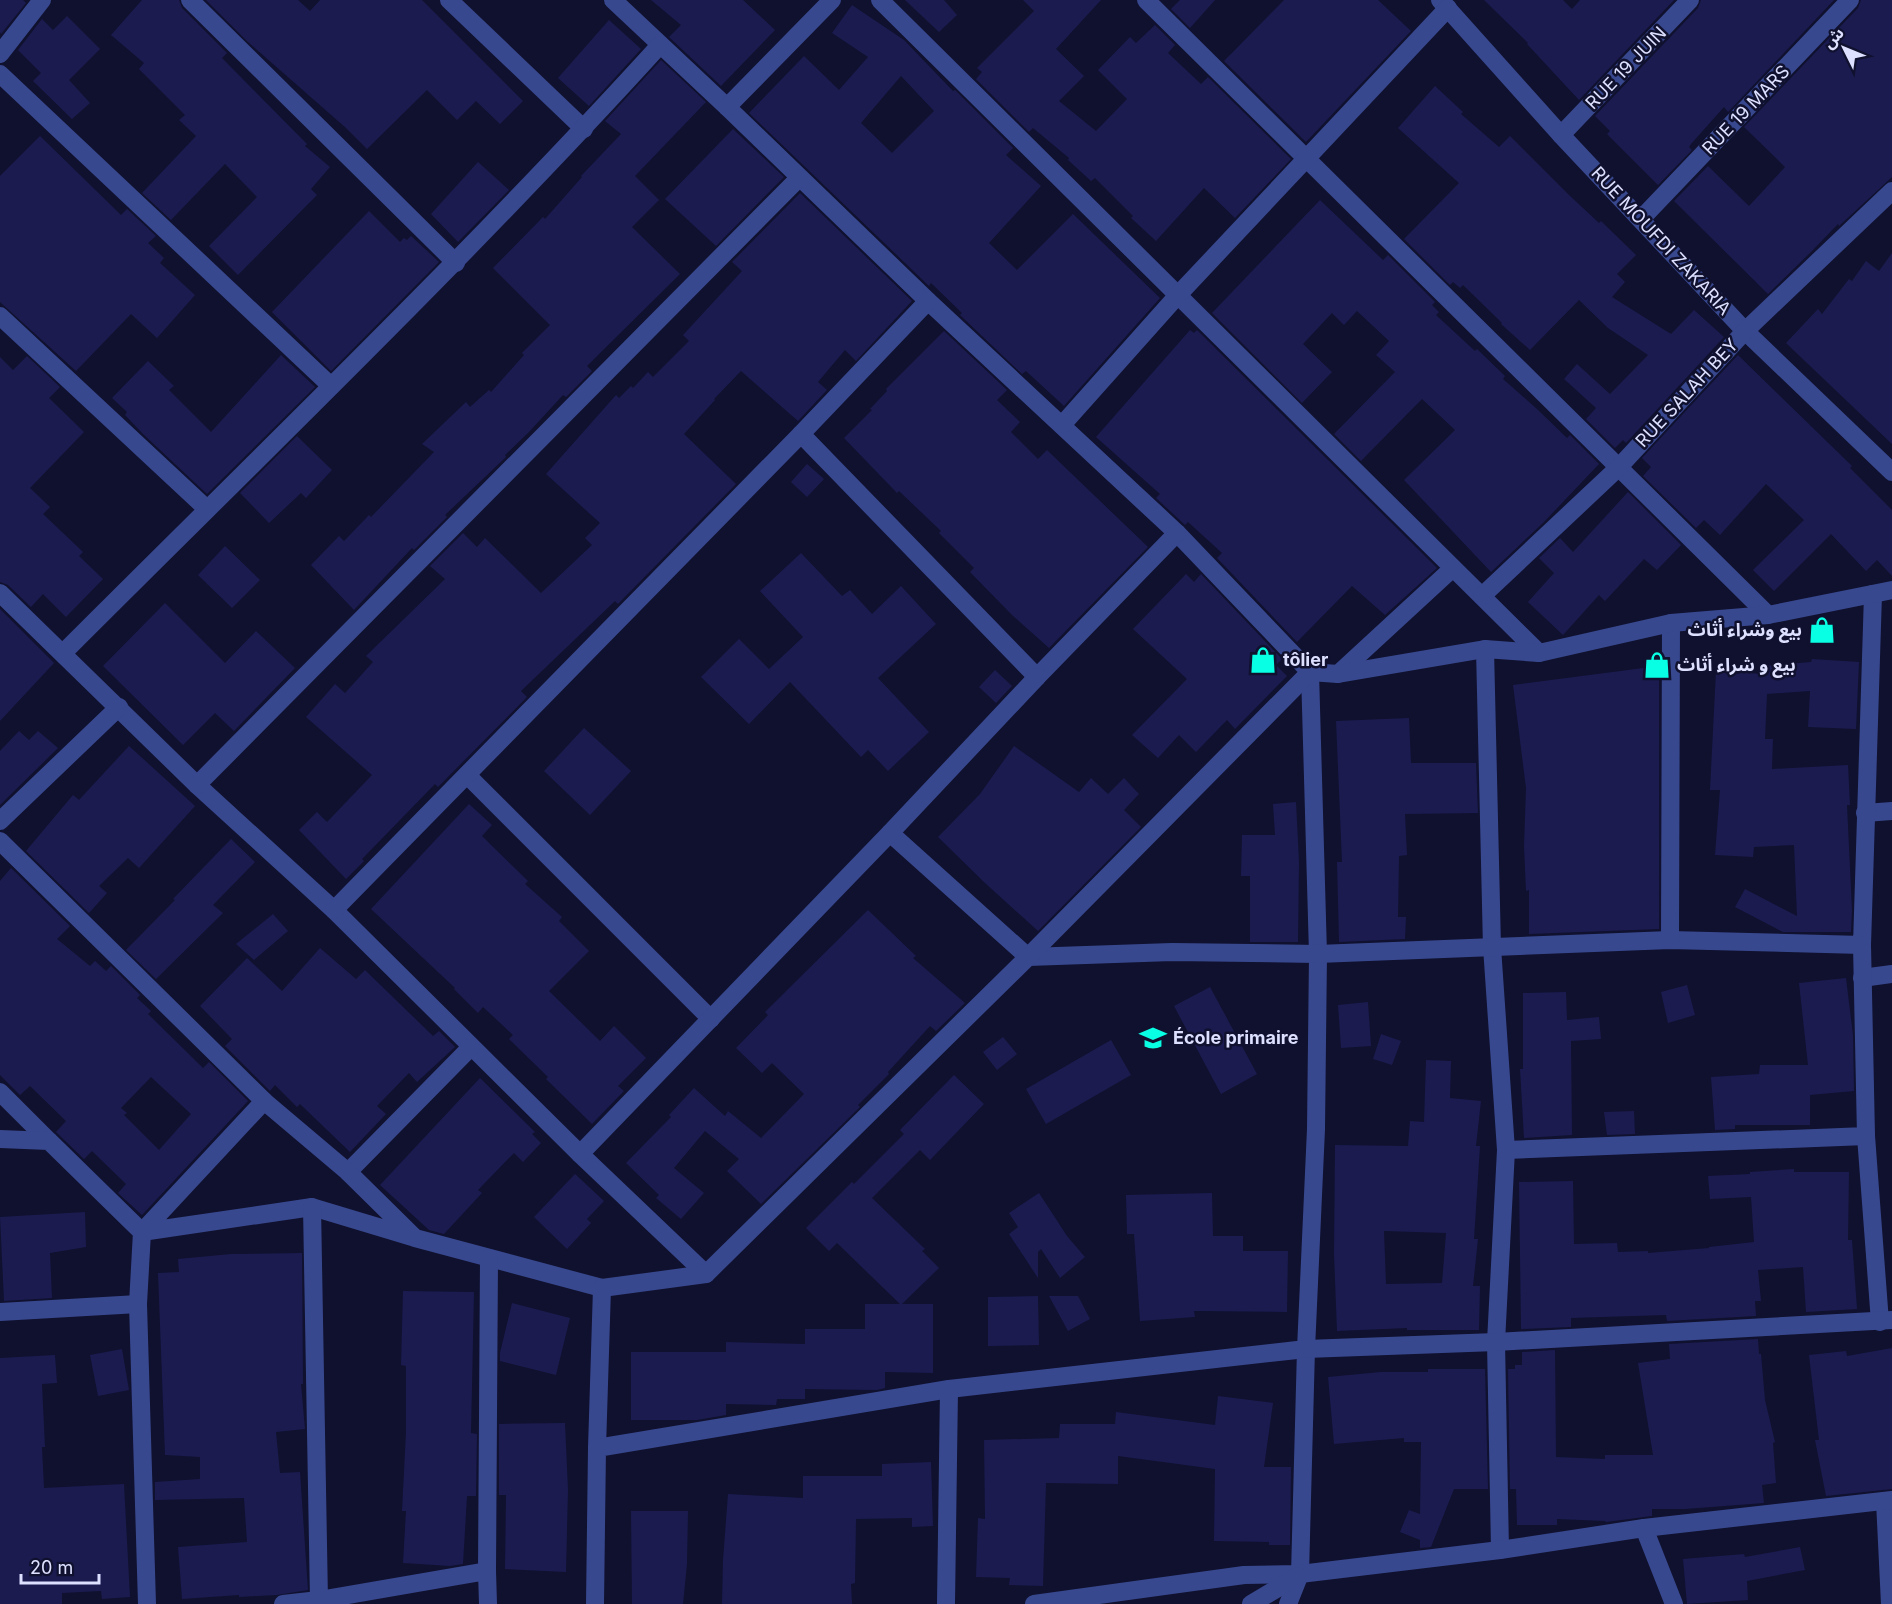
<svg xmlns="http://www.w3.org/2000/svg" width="1892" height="1604" font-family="Inter,'Noto Sans Arabic',sans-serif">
  <rect width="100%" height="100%" fill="#10112e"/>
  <g fill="#1b1b50" fill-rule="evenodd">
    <path d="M0 0H23L26 3 1 34 0 32Z"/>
    <path d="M142 0H179L182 8 227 53 222 58 307 144 305 146 330 167 311 189 317 195 238 275 209 246 257 197 225 164 171 220 142 193 196 136 179 120 185 115 139 69 144 63 111 35Z"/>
    <path d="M206 0H298L310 11 320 0H422L523 101 500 124 476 101 457 120 427 90 367 149 346 128 248 42Z"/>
    <path d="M651 0H743L775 30 721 86 669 37 681 25Z"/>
    <path d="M905 0H944L957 15 939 32Z"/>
    <path d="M1023 0H1101L1056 49 1084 76 1059 101 1096 131 1127 99 1098 70 1130 37 1136 43 1155 25 1175 45 1168 53 1201 84 1208 77 1291 159 1235 218 1204 188 1156 241 1131 218 1133 216 1095 178 1091 181 1068 160 1069 158 1033 128 1029 132 976 79 982 72 977 68 1034 11Z"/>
    <path d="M1180 0H1215L1190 28 1171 9Z"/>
    <path d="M1284 0H1378L1411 31 1306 142 1224 61Z"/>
    <path d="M1484 0H1563L1572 9 1580 0H1674L1579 100 1527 44 1528 43Z"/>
    <path d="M1701 0H1834L1728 112 1724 107 1691 144 1689 147 1692 150 1658 185 1607 134 1610 131 1595 116 1698 8Z"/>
    <path d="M1861 0H1892V177L1839 226 1838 224 1812 251 1768 294 1674 201 1708 166 1749 206 1785 167 1744 127 1858 8Z"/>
    <path d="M852 5 904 40 953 91 955 90 1013 148 1006 155 1041 186 989 243 1017 270 1073 214 1160 298 1064 406 1026 371 1022 374 960 315 962 313 931 283 929 286 749 113 804 56 839 90 868 57 832 33ZM901 76 934 111 892 153 861 123Z"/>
    <path d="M67 16 100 49 69 80 90 103 72 119 33 81 41 73 18 50 42 19 53 30Z"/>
    <path d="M609 20 641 49 589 106 558 78Z"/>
    <path d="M661 60 706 102 635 176 659 200 632 227 680 274 587 366 592 371 566 397 563 395 529 432 505 455 506 457 445 515 447 517 414 550 412 548 354 610 311 565 339 536 344 541 369 515 371 517 434 452 422 444 466 402 470 407 489 390 491 392 524 355 522 353 550 325 493 268 543 217 545 219 582 177 581 176 621 134 605 121Z"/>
    <path d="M1435 86 1463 112 1461 114 1499 147 1510 136 1568 194 1599 223 1601 221 1636 255 1617 274 1625 282 1612 297 1671 334 1694 310 1724 337 1626 443 1623 440 1615 448 1586 419 1596 408 1564 379 1577 364 1610 394 1648 355 1608 328 1579 300 1530 350 1501 324 1502 323 1463 285 1460 288 1453 282 1450 285 1404 239 1459 183 1398 128Z"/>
    <path d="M733 129 784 177 716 246 665 199Z"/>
    <path d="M40 136 121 215 127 209 156 236 148 243 164 258 160 263 195 295 157 338 131 314 76 371 0 302V176Z"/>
    <path d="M478 162 509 190 458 242 431 214Z"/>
    <path d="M800 193 912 301 856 361 845 350 818 382 827 390 798 421 741 371 714 399 715 400 684 434 736 484 618 604 615 601 521 691 527 697 438 787 435 784 362 859 364 861 346 879 299 830 317 812 327 822 372 775 306 717 335 684 345 693 373 662 366 656 445 579 430 566 463 533 477 547 485 538 541 593 592 545 585 538 600 523 546 474 616 395 619 398 631 386 633 388 648 372 653 377 689 341 683 335 742 271 732 262Z"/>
    <path d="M1320 200 1383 260 1388 255 1435 302 1432 305 1439 312 1436 315 1475 351 1477 349 1505 376 1503 379 1537 409 1567 438 1570 435 1599 464 1544 522 1491 572 1404 480 1455 430 1422 399 1361 461 1334 434 1395 372 1376 355 1389 341 1357 311 1344 325 1332 313 1303 344 1332 372 1302 403 1212 313Z"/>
    <path d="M369 211 400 242 404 238 407 240 411 236 439 262 331 371 272 312Z"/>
    <path d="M1892 253V444L1786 343 1818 309 1822 314 1849 279 1852 281 1866 261 1879 271Z"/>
    <path d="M1190 330 1194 333 1197 330 1437 568 1385 615 1352 586 1297 642 1217 558 1222 553 1188 522 1185 525 1156 498 1160 494 1096 437Z"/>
    <path d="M944 331 1007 390 997 400 1020 422 1011 432 1038 459 1047 450 1148 547 1049 648 1012 615 970 572 974 568 939 533 941 531 899 491 897 493 844 438 872 410 870 409 887 391 886 389Z"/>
    <path d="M281 355 315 387 207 494 143 434 125 415 127 412 112 398 148 361 174 386 169 390 211 432Z"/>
    <path d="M1738 355 1852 466 1850 468 1892 510V576L1877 560 1866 571 1831 534 1774 591 1753 570 1804 520 1766 484 1720 535 1704 520 1696 528 1643 476 1651 467 1642 458Z"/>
    <path d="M27 356 60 387 49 398 84 432 30 488 50 507 43 514 83 552 79 556 103 579 66 617 43 594 31 607 8 585 0 582V357L13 370Z"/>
    <path d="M297 436 332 470 306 498 301 493 269 523 240 493Z"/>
    <path d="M807 464 824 479 807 497 791 482Z"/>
    <path d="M1628 492 1681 545 1657 570 1644 559 1605 601 1599 595 1563 635 1528 602 1554 573 1539 558 1560 538 1573 552Z"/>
    <path d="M225 546 260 580 232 608 198 575Z"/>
    <path d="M801 553 842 596 850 590 872 614 901 586 936 624 878 678 929 732 888 771 868 750 861 757 790 682 749 724 701 677 739 639 769 669 803 637 760 591Z"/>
    <path d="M1186 574 1194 582 1201 574 1282 659 1276 665 1287 676 1235 729 1227 720 1196 752 1179 735 1158 758 1132 735 1187 679 1133 629Z"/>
    <path d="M165 603 225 663 256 631 295 668 234 731 215 713 183 745 103 666Z"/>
    <path d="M0 609 54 663 0 721Z"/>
    <path d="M1812 659 1859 662 1856 729 1808 727 1810 691 1767 694 1765 739H1773L1772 769 1848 765 1850 805H1847L1852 910 1851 932H1783L1735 907 1745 889 1797 916 1794 845 1754 847 1753 857 1715 855 1720 790H1710L1716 671 1763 674 1762 666 1811 662Z"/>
    <path d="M1659 666V929L1529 934V890L1526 891 1524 846 1526 788 1513 685Z"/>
    <path d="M995 670 1012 686 996 703 979 687Z"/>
    <path d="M1409 718 1411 763H1476L1478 813 1405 814 1407 855 1399 856 1398 917H1406L1405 939 1339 942 1337 862H1342L1336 721Z"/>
    <path d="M584 728 631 771 590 815 544 771Z"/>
    <path d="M19 731 29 740 38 731 58 748 0 805V751Z"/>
    <path d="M129 746 195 806 139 868 128 858 99 886 107 893 89 913 26 851 73 795 79 800Z"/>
    <path d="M1014 746 1079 792 1091 778 1108 794 1124 778 1139 794 1124 810 1141 827 1038 931 985 883 938 837 980 794Z"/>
    <path d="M1296 802 1299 862 1298 942H1250V876H1241L1242 835H1275L1273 804Z"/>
    <path d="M469 804 492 825 482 836 528 881 525 884 562 917 559 921 589 951 549 991 600 1041 614 1026 646 1058 618 1086 624 1091 592 1124 546 1079 548 1077 509 1039 513 1035 483 1007 478 1013 454 989 455 988 371 909Z"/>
    <path d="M231 839 255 862 213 905 223 913 156 979 126 950 175 900 173 899Z"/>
    <path d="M11 868 70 926 57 939 90 966 95 961 106 971 111 966 140 995 137 998 151 1011 148 1014 203 1068 209 1062 248 1101 142 1215 118 1193 126 1184 92 1151 84 1159 56 1132 66 1121 30 1086 20 1095 0 1075V881ZM151 1077 191 1114 159 1150 124 1115 127 1113 121 1108Z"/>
    <path d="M868 910 916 956 913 958 965 1003 936 1031 930 1026 888 1072 889 1074 858 1105 860 1107 761 1204 727 1171 739 1159 705 1131 674 1168 704 1193 681 1219 656 1198 659 1195 626 1163 671 1117 669 1115 694 1088 725 1116 728 1111 761 1138 804 1094 772 1063 762 1073 736 1048 768 1015 765 1012Z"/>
    <path d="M273 914 288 931 254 960 236 944Z"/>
    <path d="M320 948 356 979 365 970 433 1036 439 1031 455 1047 417 1082 409 1073 377 1106 386 1114 350 1152 300 1104 297 1107 275 1085 270 1091 225 1046 232 1039 200 1006 247 958 282 991Z"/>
    <path d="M1846 978 1853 1035 1854 1091 1810 1095V1125H1735V1129L1715 1130 1711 1077 1759 1074 1760 1065H1808L1799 983Z"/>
    <path d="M1687 985 1695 1015 1668 1023 1661 992Z"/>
    <path d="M1210 987 1257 1074 1221 1094 1174 1006Z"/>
    <path d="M1566 992 1567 1020 1599 1017 1601 1039 1571 1041 1572 1135 1524 1138 1520 1069H1523V993Z"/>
    <path d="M1368 1002 1371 1046 1341 1048 1338 1005Z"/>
    <path d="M1381 1034 1401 1041 1392 1065 1373 1059Z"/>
    <path d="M1003 1037 1017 1054 997 1070 983 1052Z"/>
    <path d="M1111 1040 1131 1075 1046 1124 1026 1089Z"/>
    <path d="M1426 1060 1451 1061 1450 1098 1481 1101 1476 1146H1480L1474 1239H1478L1473 1286H1480L1479 1330H1407V1328L1337 1331 1334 1254 1335 1145 1408 1146 1410 1121 1424 1122ZM1384 1231 1446 1233 1442 1283 1386 1284Z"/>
    <path d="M954 1075 984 1104 930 1160 920 1150 872 1198 925 1249 922 1251 939 1268 902 1304H933V1373L885 1372V1388L877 1390 805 1389V1399H777L776 1405 726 1404V1415L697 1420H631V1352H726V1342L805 1344V1329H865V1304H900L837 1243 829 1251 806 1228 852 1182 854 1184 904 1134 900 1130Z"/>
    <path d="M480 1078 535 1132 532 1134 541 1143 523 1162 514 1153 478 1190 482 1193 444 1234 429 1230 380 1185Z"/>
    <path d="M1634 1111 1635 1134 1607 1135 1604 1112Z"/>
    <path d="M1794 1169V1172H1849L1848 1240H1852L1857 1309 1806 1312 1803 1267 1758 1270 1761 1301H1755L1756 1316 1667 1321 1666 1315 1571 1318V1327L1521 1329 1519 1182 1573 1181 1574 1244 1617 1243 1618 1252 1648 1251V1253L1709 1248V1247L1754 1242 1751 1197 1710 1199 1708 1176 1750 1174V1172Z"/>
    <path d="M575 1174 604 1201 587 1219 591 1223 567 1249 534 1217Z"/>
    <path d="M1039 1193 1067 1236 1085 1257 1060 1278 1041 1249 1038 1252V1278L1009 1234 1018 1227 1009 1213Z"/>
    <path d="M1212 1193 1213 1236H1243V1251H1288L1287 1312 1194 1311 1195 1317 1140 1321 1134 1234H1127L1126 1195Z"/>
    <path d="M85 1212 86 1247 50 1253 52 1298 4 1301 0 1217Z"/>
    <path d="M302 1253 303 1384H301L305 1429 276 1432 280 1473 300 1472 308 1590 277 1595 239 1597V1595L182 1599 178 1547 247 1542 244 1498 155 1500V1482L200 1479V1457L165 1455 158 1273 179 1272 178 1259 231 1254Z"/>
    <path d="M403 1291 474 1292 471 1433 477 1434 476 1496H467L463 1564 450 1566 403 1563 406 1511H402L406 1432V1366L401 1365Z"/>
    <path d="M1038 1296 1039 1345 988 1346V1297Z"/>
    <path d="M1049 1296H1078L1090 1319 1068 1331Z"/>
    <path d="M512 1303 570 1318 556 1375 500 1361V1353Z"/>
    <path d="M1758 1339 1759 1354H1761L1765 1400 1775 1442 1773 1443 1776 1483 1762 1485 1764 1503 1685 1509H1652V1516L1606 1522 1605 1521 1557 1519V1525H1517L1516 1489H1510L1508 1369H1515V1365H1522V1352L1555 1350 1556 1457 1605 1459V1455H1653L1638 1363 1670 1359 1669 1344Z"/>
    <path d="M1892 1348V1489L1826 1496 1815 1440H1819L1809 1355 1846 1351 1847 1356Z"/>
    <path d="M122 1349 129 1390 98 1396 90 1355Z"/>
    <path d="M55 1355 57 1383 42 1384 45 1447H42L44 1488 124 1484 130 1597 102 1599 101 1591 62 1593V1604H0V1358Z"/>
    <path d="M1428 1369H1485L1488 1489H1454L1431 1547 1420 1548V1540L1400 1532 1409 1510 1420 1514 1421 1442H1404V1438L1334 1444 1328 1377 1381 1372H1428Z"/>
    <path d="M1218 1396 1273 1403 1264 1467H1291L1290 1545H1269V1542L1214 1541 1215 1469 1118 1456V1484L1046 1483 1043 1586 1009 1585 1010 1578 976 1577 978 1518 985 1519 984 1440 1059 1438 1060 1424H1115L1116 1412 1215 1425Z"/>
    <path d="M565 1423 568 1490 566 1572 505 1569 506 1495H499V1424Z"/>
    <path d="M931 1462 933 1526 912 1527V1518L856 1519 855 1583 851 1584 852 1604H722L723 1560 728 1494 803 1498V1476H882V1464Z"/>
    <path d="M631 1511H688L687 1564 683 1604H632Z"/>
    <path d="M1800 1547 1805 1570 1747 1581 1748 1600 1687 1604 1683 1559 1744 1554 1745 1557Z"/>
  </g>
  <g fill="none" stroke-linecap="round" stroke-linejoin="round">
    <g stroke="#38488f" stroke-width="18">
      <path d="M190 0 456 263"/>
      <path d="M449 0 584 129"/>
      <path d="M613 0 727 107 928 301 1177 533 1310 672 1318 954 1316 1129 1306 1349 1300 1574 1288 1604"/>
      <path d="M880 0 1539 653"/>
      <path d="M1146 0 1768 615"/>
      <path d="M1440 0 1561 135 1745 331 1892 472"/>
      <path d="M0 54 42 0"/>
      <path d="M0 74 331 386"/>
      <path d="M727 107 832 0"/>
      <path d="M1561 135 1690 0"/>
      <path d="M1641 219 1850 0"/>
      <path d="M0 316 207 509"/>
      <path d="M1062 425 1178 295 1448 8"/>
      <path d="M801 434 1037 677 1177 533"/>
      <path d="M0 593 197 785 334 910 580 1154 706 1274"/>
      <path d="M1482 596 1619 467 1745 331 1892 191"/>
      <path d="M1485 649 1492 947 1506 1150 1496 1342 1500 1550"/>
      <path d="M63 653C264 452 469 255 660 45"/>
      <path d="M1338 674 1453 568"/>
      <path d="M467 775 711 1019"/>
      <path d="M197 785 799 178"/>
      <path d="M1865 813 1892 811"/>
      <path d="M0 821 119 707"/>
      <path d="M890 833 1028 957 1172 952 1318 954 1670 940 1862 945 1873 594"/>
      <path d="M0 841 264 1101"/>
      <path d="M334 910 801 434 928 301"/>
      <path d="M1670 940 1671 623"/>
      <path d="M1862 978 1892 974"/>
      <path d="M0 1092 49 1141"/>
      <path d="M1866 1136 1880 1322"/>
      <path d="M0 1139 49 1141 142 1232 138 1304 0 1312"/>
      <path d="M1506 1150 1866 1136 1862 945"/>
      <path d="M580 1154 890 833 1037 677"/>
      <path d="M348 1172 471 1047"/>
      <path d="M415 1238 348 1172 264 1101 142 1232 312 1207 415 1238 602 1288"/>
      <path d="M138 1304 147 1604"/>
      <path d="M597 1448 602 1288 706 1274 1028 957 1310 672 1338 674 1485 649 1539 653 1671 623 1768 615 1892 590"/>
      <path d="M1885 1501 1890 1604"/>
      <path d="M1644 1528 1674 1604"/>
      <path d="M487 1571 489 1258"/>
      <path d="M319 1600 487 1571 488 1604"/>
      <path d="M283 1604 319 1600 312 1207"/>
      <path d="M595 1604 597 1448 949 1389 1306 1349 1496 1342 1892 1320"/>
      <path d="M946 1604 949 1389"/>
      <path d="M1034 1604 1244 1575 1300 1574 1500 1550 1644 1528 1892 1500"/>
      <path d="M1251 1604 1298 1576"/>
    </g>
  </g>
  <defs>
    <symbol id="shop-bare" viewBox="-9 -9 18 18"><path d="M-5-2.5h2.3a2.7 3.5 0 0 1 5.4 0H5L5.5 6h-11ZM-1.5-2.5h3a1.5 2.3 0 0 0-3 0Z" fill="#09ffe3" stroke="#10112e" stroke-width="2.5" paint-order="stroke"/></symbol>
    <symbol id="school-bare" viewBox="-9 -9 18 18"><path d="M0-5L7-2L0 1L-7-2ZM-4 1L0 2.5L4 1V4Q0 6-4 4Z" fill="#09ffe3" stroke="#10112e" stroke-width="2.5" paint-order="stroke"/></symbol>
  </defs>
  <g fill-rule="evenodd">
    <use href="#shop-bare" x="1803" y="611" width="38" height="38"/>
    <use href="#shop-bare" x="1244" y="641" width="38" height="38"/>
    <use href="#shop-bare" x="1638" y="646" width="38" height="38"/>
    <use href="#school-bare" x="1134" y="1019" width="38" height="38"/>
  </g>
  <g text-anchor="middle" stroke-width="5" stroke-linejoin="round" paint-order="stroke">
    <g font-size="18" fill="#dde0ff" stroke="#10112e">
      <text transform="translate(1626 68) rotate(-46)" y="6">RUE 19 JUIN</text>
      <text transform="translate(1746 110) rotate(-46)" y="6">RUE 19 MARS</text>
      <text transform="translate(1661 241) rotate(47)" y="6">RUE MOUFDI ZAKARIA</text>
      <text transform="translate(1687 393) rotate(-47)" y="6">RUE SALAH BEY</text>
    </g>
    <g font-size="18" font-weight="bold" fill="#dde0ff" stroke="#10112e" text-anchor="start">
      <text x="1802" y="636" text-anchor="end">بيع وشراء أثاث</text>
      <text x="1283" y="666">tôlier</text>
      <text x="1677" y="671">بيع و شراء أثاث</text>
      <text x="1173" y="1044">École primaire</text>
    </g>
  </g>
  <g transform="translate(1844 48) rotate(313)" stroke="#10112e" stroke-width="4.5" paint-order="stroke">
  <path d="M0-4.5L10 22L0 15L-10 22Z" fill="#dde0ff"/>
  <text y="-9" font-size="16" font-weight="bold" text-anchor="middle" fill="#dde0ff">ش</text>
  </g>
  <path d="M21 1574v9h78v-9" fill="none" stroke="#dde0ff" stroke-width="3"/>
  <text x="30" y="1574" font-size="18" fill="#dde0ff" stroke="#10112e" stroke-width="4.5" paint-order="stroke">20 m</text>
</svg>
